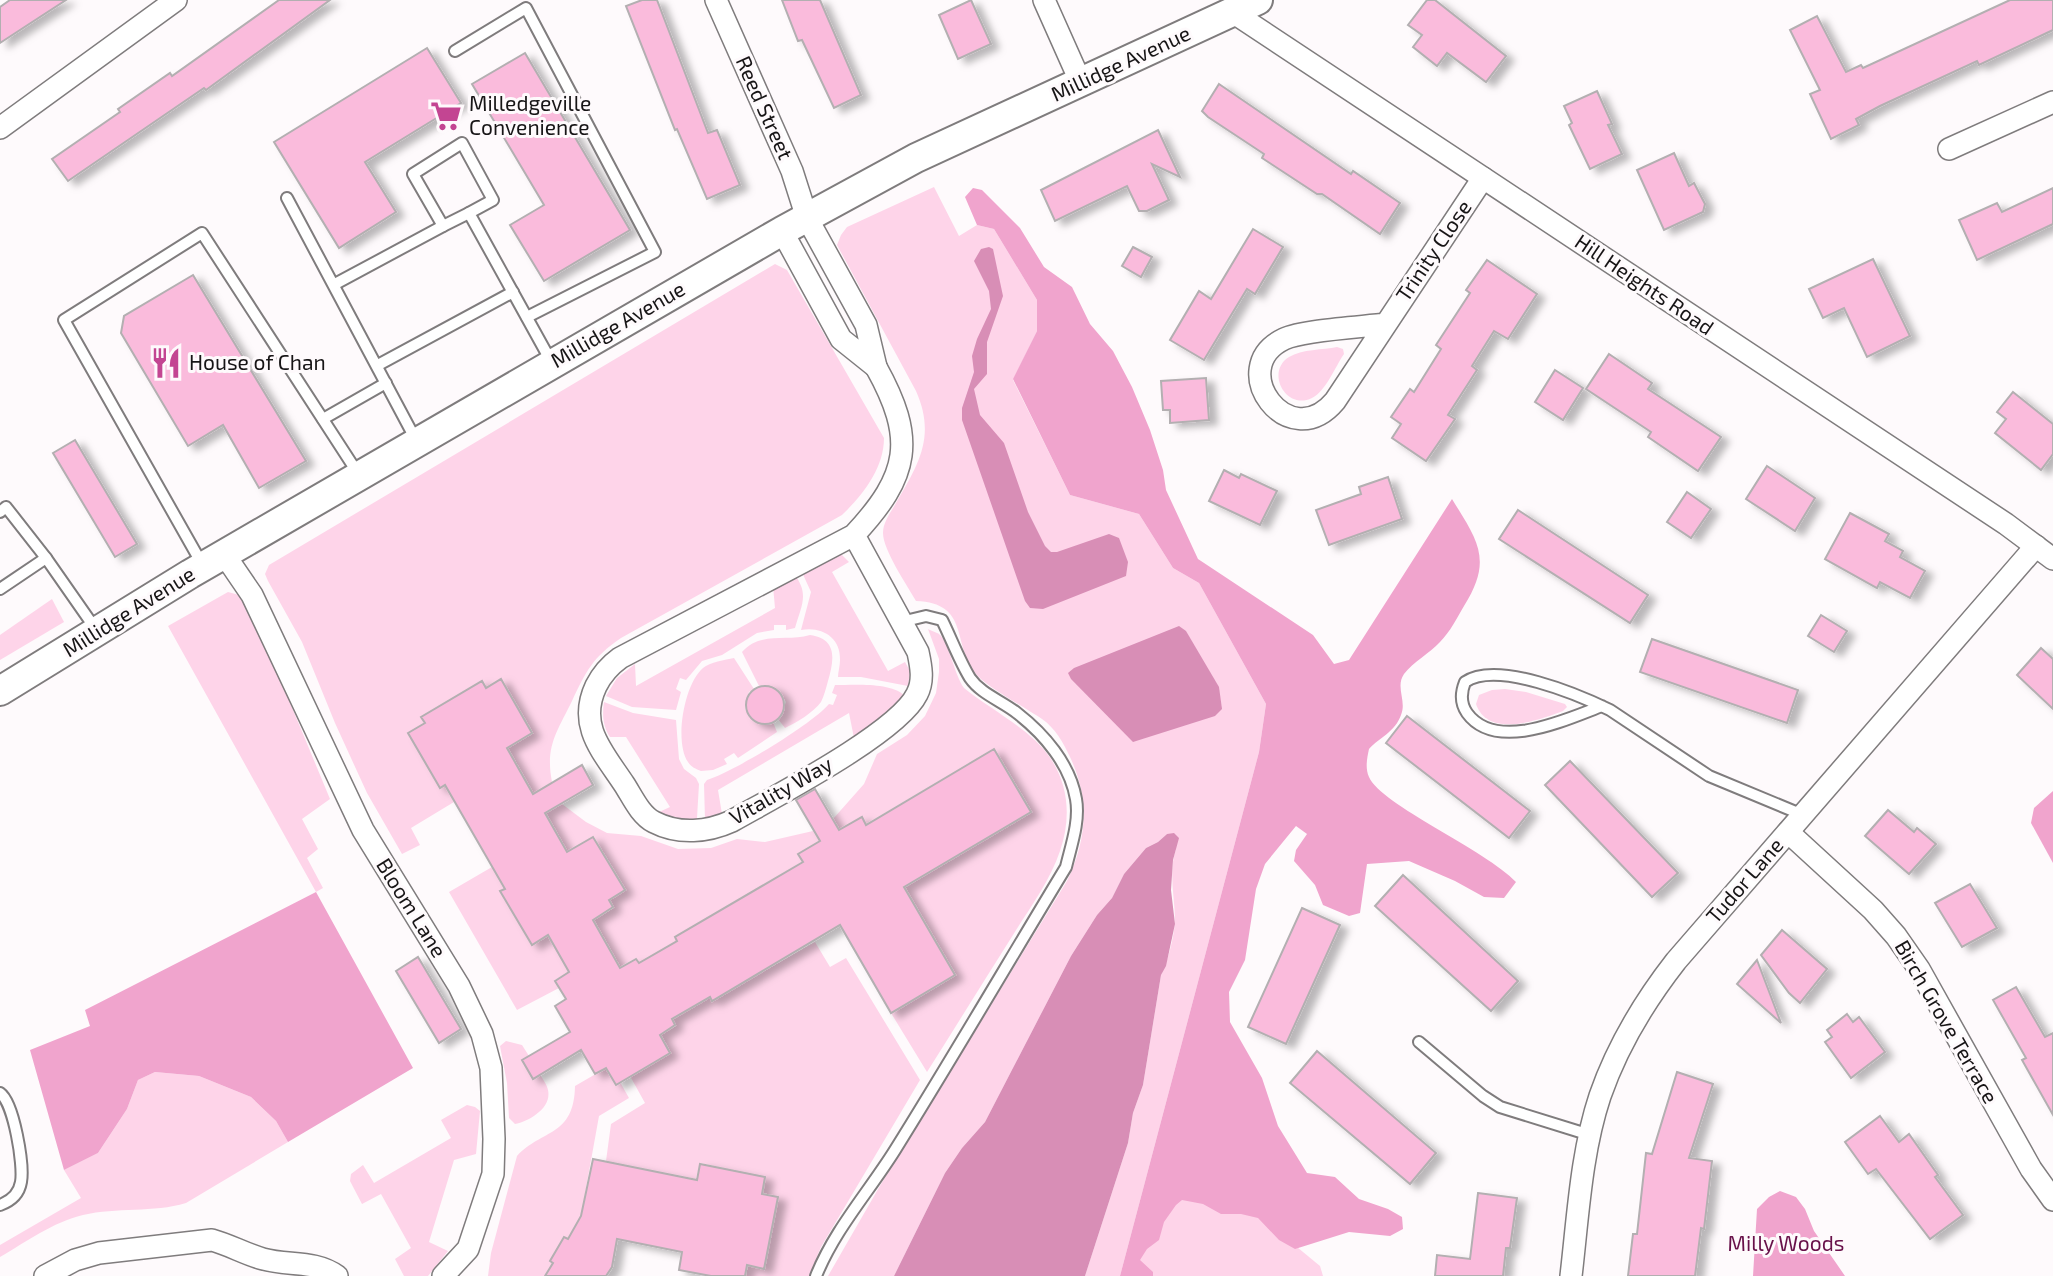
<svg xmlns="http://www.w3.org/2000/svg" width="2053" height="1276" font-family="'Exo 2',sans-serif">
  <defs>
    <filter id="shadow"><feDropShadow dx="8" dy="4.5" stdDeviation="3.5" flood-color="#0004"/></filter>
  </defs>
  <rect width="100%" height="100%" fill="#fefafc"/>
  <g fill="#fed4e9">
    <path d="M934 187 959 236 977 225 994 229 1037 300V331L1013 380 1070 495 1139 514 1173 568 1199 583 1266 704 1259 752 1120 1276H1085L1128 1143 1133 1113 1143 1085 1161 975C1168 961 1174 937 1175 921 1175 897 1168 873 1176 849L1167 834 1158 842 1146 848 1124 874 1112 898 1097 915 1071 956 985 1122 962 1148 945 1173 894 1276H828L881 1184 1067 881C1087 840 1090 799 1070 757 1063 742 1055 728 1042 719 1026 708 985 686 975 673 952 644 970 603 916 601 907 585 883 550 883 533 883 522 891 512 896 503 919 464 936 436 916 391L837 245 841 235 847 227Z"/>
    <path d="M775 264 787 270 884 438C884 468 863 495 842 515L621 638C593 657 586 671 572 701 557 732 545 746 552 782L533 794 507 748 533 733 501 679 486 688 481 681 421 717 425 723 408 734 440 787 445 785 454 802 411 828 420 845 402 854 367 793 335 723 302 642 268 581 265 574 269 565Z"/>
    <path d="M1337 347 1343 349 1344 354C1335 367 1326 391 1312 398 1286 411 1265 372 1289 357 1302 349 1323 350 1337 347Z"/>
    <path d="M840 553 849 562 832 572 888 671 905 662 910 671 908 686 861 677H838C838 672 840 666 840 660 841 637 821 626 801 630L811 592 801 570Z"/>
    <path d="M794 574C810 594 801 606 795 628L786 630V625H774V630L757 633 722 655 702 661 686 680 680 678 676 689 681 692 676 710 632 707 606 696 617 678 635 664 636 686 775 608 773 586Z"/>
    <path d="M228 592 239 595 244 599 274 664 330 799 302 819 318 849 307 858 323 888 316 892 168 626Z"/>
    <path d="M52 599 64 622 0 660V635Z"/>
    <path d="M928 629C929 630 938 633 939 634 949 642 954 674 964 688 991 710 1032 730 1051 759 1069 787 1071 819 1060 851 1050 881 1029 909 1013 935 984 981 956 1026 927 1072L891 1013 955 975 904 888 1031 812 994 749 866 824 861 817 839 830 833 819 864 784 877 754 907 735 925 716 936 693 939 672V659Z"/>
    <path d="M810 635C838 639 834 660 828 681 826 688 824 696 821 702 814 712 796 723 785 728L778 719 781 717 786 702 777 689 763 685 759 686 742 652C760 631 786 642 810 635Z"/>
    <path d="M734 658 754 689 749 692 745 709 754 722 768 724 773 722 777 732 738 758 734 753 724 759 727 764 713 770 701 771C696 769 691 767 688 762 674 742 684 684 703 668 710 662 725 660 734 658Z"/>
    <path d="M835 685C853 685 890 682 904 695L897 704 854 738 849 713 718 790 722 814 705 820 704 784 707 780C733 772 811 725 829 704L833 705 837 695 832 693Z"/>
    <path d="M1505 689 1526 692 1565 704 1567 707 1563 711C1539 720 1488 739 1476 704L1479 695 1492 690Z"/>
    <path d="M604 702 633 713 676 720 679 759 684 769 696 778 699 784 697 818 695 821H678L657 813 670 807 626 737H610C603 726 602 715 604 702Z"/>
    <path d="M562 804 586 822 607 833 641 836 678 849 711 848 737 839 765 842 813 831 820 842 798 854 802 862 675 937 677 941 639 963 636 958 620 967 610 949 593 958 576 930 614 908 609 900 625 890 594 837 567 852 545 813Z"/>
    <path d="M492 867 505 889 501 892 531 945 548 936 553 944 583 964 555 980 559 988 517 1010 449 892Z"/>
    <path d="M815 942 830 967 846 958 920 1080 821 1247 809 1276H746L748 1266 764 1268 778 1197 763 1193 765 1177 700 1163 696 1179 606 1161 611 1124 645 1103 630 1076 671 1053 660 1035 676 1026 672 1020 710 997 712 1001Z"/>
    <path d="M506 1041 522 1045 529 1056 522 1060 533 1079 540 1075C543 1079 547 1085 548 1090 552 1108 529 1121 515 1124L509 1118 507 1083 500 1046Z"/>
    <path d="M606 1068 615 1084 620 1082 629 1098 599 1116 579 1227 576 1225 567 1239 564 1237 550 1261 553 1263 545 1276H488L491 1253 517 1156C542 1129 574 1137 575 1086Z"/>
    <path d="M155 1072 199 1076 251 1097 276 1121 288 1142 186 1203C153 1213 117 1207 83 1215 53 1222 26 1242 0 1257V1245L81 1198 64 1170 98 1153 127 1109 138 1080Z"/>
    <path d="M467 1105 475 1107 480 1111 476 1154 454 1160 429 1242 448 1251 428 1276H404L395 1259 411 1248 381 1194 362 1204 350 1181 351 1174 363 1165 374 1183 451 1138 441 1120Z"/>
    <path d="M1180 1195 1257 1214 1320 1266 1323 1276H1148L1136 1257Z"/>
  </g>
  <g fill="#f0a4cd">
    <path d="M973 188 982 190 1020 228 1044 267 1072 287 1090 324 1113 351 1132 387 1150 430 1163 470 1166 490 1198 559 1313 635 1334 664 1349 660 1452 499C1478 541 1493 560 1464 606 1457 618 1450 632 1440 642 1430 653 1413 662 1404 674 1395 687 1407 701 1401 715 1395 732 1380 737 1369 749 1367 758 1365 768 1369 777 1381 805 1486 850 1516 882L1504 898 1484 897 1455 881 1409 861 1367 864 1360 913 1349 916 1323 905 1315 885 1294 861 1296 850 1307 834 1296 826 1265 864 1256 889 1245 960 1229 992 1230 1022 1262 1078 1278 1126 1307 1173 1335 1177 1359 1199 1388 1209 1402 1217 1403 1229 1390 1236 1349 1232 1295 1249 1279 1240 1258 1218 1241 1214H1221L1203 1204 1182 1200 1176 1205 1164 1222 1159 1240 1147 1249 1140 1260 1153 1272V1276H1120L1259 752 1266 704 1199 583 1173 568 1139 514 1070 495 1013 379 1037 331V300L994 229 977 225 965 197Z"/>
    <path d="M2053 791V863L2031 823 2034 808Z"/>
    <path d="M316 892 413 1068 288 1142 276 1121 251 1097 199 1076 155 1072 138 1080 127 1109 98 1153 64 1170 30 1050 90 1026 85 1010Z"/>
    <path d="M1780 1191 1796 1197 1805 1209 1814 1231 1845 1276H1753L1757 1209 1769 1197Z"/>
  </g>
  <g fill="#d88eb6">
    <path d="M989 247 993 249 1003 296 987 342V374L974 389 980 415 1004 443 1028 512 1045 546 1051 552H1057L1109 534 1119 538 1128 562 1126 576 1043 609 1030 608 1025 601 962 420V408L974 372 972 356 977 339 991 309 989 291 974 261 981 249Z"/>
    <path d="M1179 626 1186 631 1219 687 1222 709 1215 716 1133 742 1071 679 1068 673 1074 668Z"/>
    <path d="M1174 833 1179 838 1173 860 1171 890 1175 924 1166 966 1161 975 1143 1085 1133 1113 1128 1143 1085 1276H894L945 1173 962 1148 985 1122 1071 956 1097 915 1112 898 1124 874 1146 848 1158 842 1167 834Z"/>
  </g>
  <g fill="#fabbdc" stroke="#b3afb1" stroke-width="2" filter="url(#shadow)">
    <path d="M10 0H66L0 43V7Z"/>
    <path d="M279 0H330L206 90 204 88 68 181 52 159 120 112 118 109 170 73 172 76Z"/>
    <path d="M642 0H657L708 133 717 130 740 185 707 199 677 129 675 130 626 6Z"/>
    <path d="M782 0H820L861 95 834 108 802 40 798 41Z"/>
    <path d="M971 0 991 44 958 59 939 15Z"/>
    <path d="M1427 0H1435L1506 56 1486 82 1447 53 1437 66 1413 47 1422 35 1408 25Z"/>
    <path d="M2010 0H2053V30L1979 65 1977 61 1880 106 1856 119 1859 125 1831 139 1810 94 1820 90 1790 30 1817 16 1846 72 1861 65 1863 68Z"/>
    <path d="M427 48 461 103 365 162 396 212 339 248 274 142Z"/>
    <path d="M525 53 630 230 544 281 510 225 544 205 472 84Z"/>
    <path d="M1219 84 1351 174 1353 171 1400 203 1380 234 1322 194H1317L1262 158 1264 154 1208 117 1202 111Z"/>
    <path d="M1597 91 1612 124 1608 125 1622 154 1590 169 1569 125 1572 123 1564 106Z"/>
    <path d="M1158 130 1180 177 1152 164 1169 200 1147 211H1139L1127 186 1055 221 1041 190Z"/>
    <path d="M1674 153 1689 186 1694 183 1705 204 1703 212 1664 230 1637 170Z"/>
    <path d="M2053 188V224L1977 260 1959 220 1997 203 2002 212Z"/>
    <path d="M1253 229 1283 247 1255 294 1247 289 1204 360 1170 340 1199 291 1211 299Z"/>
    <path d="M1133 247 1152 257 1141 277 1122 266Z"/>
    <path d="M1873 259 1910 336 1867 357 1844 308 1823 318 1809 289Z"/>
    <path d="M1487 260 1537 294 1508 339 1494 331 1472 366 1477 370 1448 415 1455 419 1426 461 1392 438 1401 424 1391 417 1410 389 1414 392 1441 349 1436 345 1470 293 1466 290Z"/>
    <path d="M193 275 306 461 259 488 223 425 188 446 121 333 124 316Z"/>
    <path d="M1609 354 1652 383 1648 389 1721 437 1698 471 1648 437 1651 432 1586 389Z"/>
    <path d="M1555 370 1583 388 1563 420 1535 402Z"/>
    <path d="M1206 378 1209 420 1170 423V410H1163L1161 381Z"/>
    <path d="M2013 392 2053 424V454L2041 470 1995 433 2006 419 1997 412Z"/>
    <path d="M75 440 137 544 115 557 53 453Z"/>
    <path d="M1767 466 1815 498 1795 531 1746 499Z"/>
    <path d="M1224 470 1239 478 1241 474 1277 491 1260 525 1209 501Z"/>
    <path d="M1388 477 1402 519 1329 545 1316 510 1361 494 1359 487Z"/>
    <path d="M1687 492 1711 509 1691 538 1667 522Z"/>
    <path d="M1518 510 1648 595 1630 623 1499 539Z"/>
    <path d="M1850 513 1889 534 1885 541 1903 551 1900 557 1925 571 1910 598 1880 582 1877 588 1825 559Z"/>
    <path d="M1821 615 1847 631 1834 652 1808 636Z"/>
    <path d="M1652 639 1798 690 1787 723 1640 672Z"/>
    <path d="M2041 648 2053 659V709L2017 675Z"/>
    <path d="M501 679 532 733 507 748 533 794 582 765 593 785 545 813 567 852 593 837 625 890 609 900 613 907 593 920 620 968 636 959 639 963 677 941 675 937 803 862 798 854 820 841 796 800 815 789 839 830 862 817 866 825 994 749 1031 812 904 887 955 975 891 1013 840 925 712 1001 710 997 672 1019 675 1025 660 1035 670 1053 616 1085 606 1068 595 1074 581 1050 533 1079 522 1060 570 1032 555 1006 566 999 555 981 569 972 548 935 532 945 500 891 505 889 445 785 440 788 408 733 425 723 421 717 482 681 486 688Z"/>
    <circle cx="765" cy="705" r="19"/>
    <path d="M1407 716 1530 811 1509 838 1386 743Z"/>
    <path d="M1570 761 1678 873 1652 897 1545 785Z"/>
    <path d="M1888 810 1914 832 1917 828 1936 844 1909 874 1865 836Z"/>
    <path d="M1403 875 1518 981 1491 1011 1375 906Z"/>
    <path d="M1970 884 1997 928 1962 947 1935 903Z"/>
    <path d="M1302 908 1340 925 1286 1044 1248 1027Z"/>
    <path d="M1782 930 1827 969 1800 1003 1789 993 1761 955Z"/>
    <path d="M418 957 461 1029 439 1043 396 971Z"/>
    <path d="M1757 960 1781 1023 1737 984Z"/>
    <path d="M2016 987 2045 1037 2053 1033V1115L2022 1060 2026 1058 1993 1000Z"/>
    <path d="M1847 1014 1853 1022 1859 1017 1885 1052 1851 1078 1825 1042 1832 1037 1827 1030Z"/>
    <path d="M1317 1051 1436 1153 1410 1184 1290 1083Z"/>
    <path d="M1677 1072 1713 1084 1689 1158 1712 1161 1704 1229 1701 1228 1695 1276H1628L1633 1234H1637L1646 1153 1652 1154Z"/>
    <path d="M1880 1116 1899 1142 1909 1134 1938 1175 1935 1177 1963 1215 1930 1239 1876 1169 1868 1174 1845 1142Z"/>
    <path d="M593 1159 697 1180 700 1164 765 1177 762 1194 778 1197 764 1269 747 1265 745 1276H711L679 1270 682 1252 617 1239 612 1267 606 1276H545L553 1263 550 1261 564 1237 568 1239 581 1216Z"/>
    <path d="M1478 1193 1517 1198 1510 1248H1506L1503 1276H1435L1437 1255 1470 1259Z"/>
  </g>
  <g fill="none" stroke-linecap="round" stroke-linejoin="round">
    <defs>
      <g id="lane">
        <path d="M455 51 526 8 655 252 527 317"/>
        <path d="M287 198 417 442"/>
        <path d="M443 226 469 213"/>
        <path d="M335 284 443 226 413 174 462 143 493 200 469 213 552 363"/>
        <path d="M378 365 513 292"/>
        <path d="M323 419 386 383"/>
        <path d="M0 512 6 507 46 558 97 631"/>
        <path d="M202 564 64 320 202 233 359 475"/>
        <path d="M0 589 46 558"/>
        <path d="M1602 706C1567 719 1496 753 1467 713 1460 703 1461 692 1465 682 1497 660 1579 695 1610 710L1709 776 1803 815"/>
        <path d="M1419 1042 1483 1096 1500 1107 1590 1135"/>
        <path d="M0 1093C14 1103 24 1165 21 1182 19 1194 11 1201 0 1205"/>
        <path d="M816 1276C835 1229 868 1193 895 1150 953 1057 1009 961 1066 867 1071 846 1080 821 1076 799 1070 764 1044 734 1017 713 1002 701 981 694 970 678 959 660 951 638 942 620L926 616 901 622"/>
      </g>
      <g id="street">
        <path d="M716 0 792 171 807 218 866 325 876 367 841 339 782 231"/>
        <path d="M1044 0 1081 83"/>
        <path d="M1234 13 2006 524 2053 559"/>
        <path d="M0 128 176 0"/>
        <path d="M1949 149 2053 102"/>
        <path d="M1386 324C1362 327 1303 330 1284 339 1224 368 1289 456 1335 401L1483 178"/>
        <path d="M854 535 918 652C921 666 924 681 917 694 898 733 774 797 732 821 708 832 679 835 654 822 640 815 632 796 624 784 603 752 577 726 596 686 602 674 609 666 620 658L854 535C910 475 916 439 876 367"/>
        <path d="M224 554 252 595 363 830 459 986 482 1034 491 1068 494 1139 493 1174 468 1249 443 1276"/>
        <path d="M1788 832 1873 910 1896 936 1919 969 2031 1169 2053 1200"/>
        <path d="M45 1276 75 1260 99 1253 212 1240C230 1245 245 1254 263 1259 288 1266 315 1260 337 1276"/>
        <path d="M1571 1276C1578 1217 1581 1153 1600 1096 1617 1047 1644 1002 1676 961L2036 546"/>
      </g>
      <path id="secondary" d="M0 691 190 574 782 231 916 158 1258 0"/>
    </defs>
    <use href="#lane" stroke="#7f7c7d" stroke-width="14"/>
    <use href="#street" stroke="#7f7c7d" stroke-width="24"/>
    <use href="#secondary" stroke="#7f7c7d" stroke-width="32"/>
    <use href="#lane" stroke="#fff" stroke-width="10"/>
    <use href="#street" stroke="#fff" stroke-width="21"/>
    <use href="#secondary" stroke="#fff" stroke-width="28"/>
  </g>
  <defs>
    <symbol id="supermarket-bare" viewBox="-9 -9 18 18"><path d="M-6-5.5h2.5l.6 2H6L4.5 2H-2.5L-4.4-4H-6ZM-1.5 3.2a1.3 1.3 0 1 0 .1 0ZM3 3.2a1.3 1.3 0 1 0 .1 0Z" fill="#c34592" stroke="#fefafc" stroke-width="2.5" paint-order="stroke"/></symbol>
    <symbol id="restaurant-bare" viewBox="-9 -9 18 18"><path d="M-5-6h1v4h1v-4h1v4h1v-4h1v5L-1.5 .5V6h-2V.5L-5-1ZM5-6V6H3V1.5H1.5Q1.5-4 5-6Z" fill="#c34592" stroke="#fefafc" stroke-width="2.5" paint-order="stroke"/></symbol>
  </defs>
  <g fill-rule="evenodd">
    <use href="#supermarket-bare" x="424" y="94" width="44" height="44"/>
    <use href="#restaurant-bare" x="144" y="341" width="44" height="44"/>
  </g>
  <g text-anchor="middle" stroke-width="6" stroke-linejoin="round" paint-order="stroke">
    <g font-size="21" fill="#171516" stroke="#fefafc">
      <text transform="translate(1121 64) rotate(-25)" y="7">Millidge Avenue</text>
      <text transform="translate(764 108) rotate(66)" y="7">Reed Street</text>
      <text transform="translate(1434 251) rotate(-56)" y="7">Trinity Close</text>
      <text transform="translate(1644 285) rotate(34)" y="7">Hill Heights Road</text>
      <text transform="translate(618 325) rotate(-30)" y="7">Millidge Avenue</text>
      <text transform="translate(129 612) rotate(-32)" y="7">Millidge Avenue</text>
      <text transform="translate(781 791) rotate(-30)" y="7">Vitality Way</text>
      <text transform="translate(1745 881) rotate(-49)" y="7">Tudor Lane</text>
      <text transform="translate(411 908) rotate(58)" y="7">Bloom Lane</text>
      <text transform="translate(1946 1022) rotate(60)" y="7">Birch Grove Terrace</text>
    </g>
    <g font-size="21" fill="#171516" stroke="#fefafc" text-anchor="start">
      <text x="469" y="111">Milledgeville<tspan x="469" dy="24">Convenience</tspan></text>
      <text x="189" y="370">House of Chan</text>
    </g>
    <g font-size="21" fill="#68114a" stroke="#fefafc">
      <text x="1786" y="1251">Milly Woods</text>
    </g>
  </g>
</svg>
